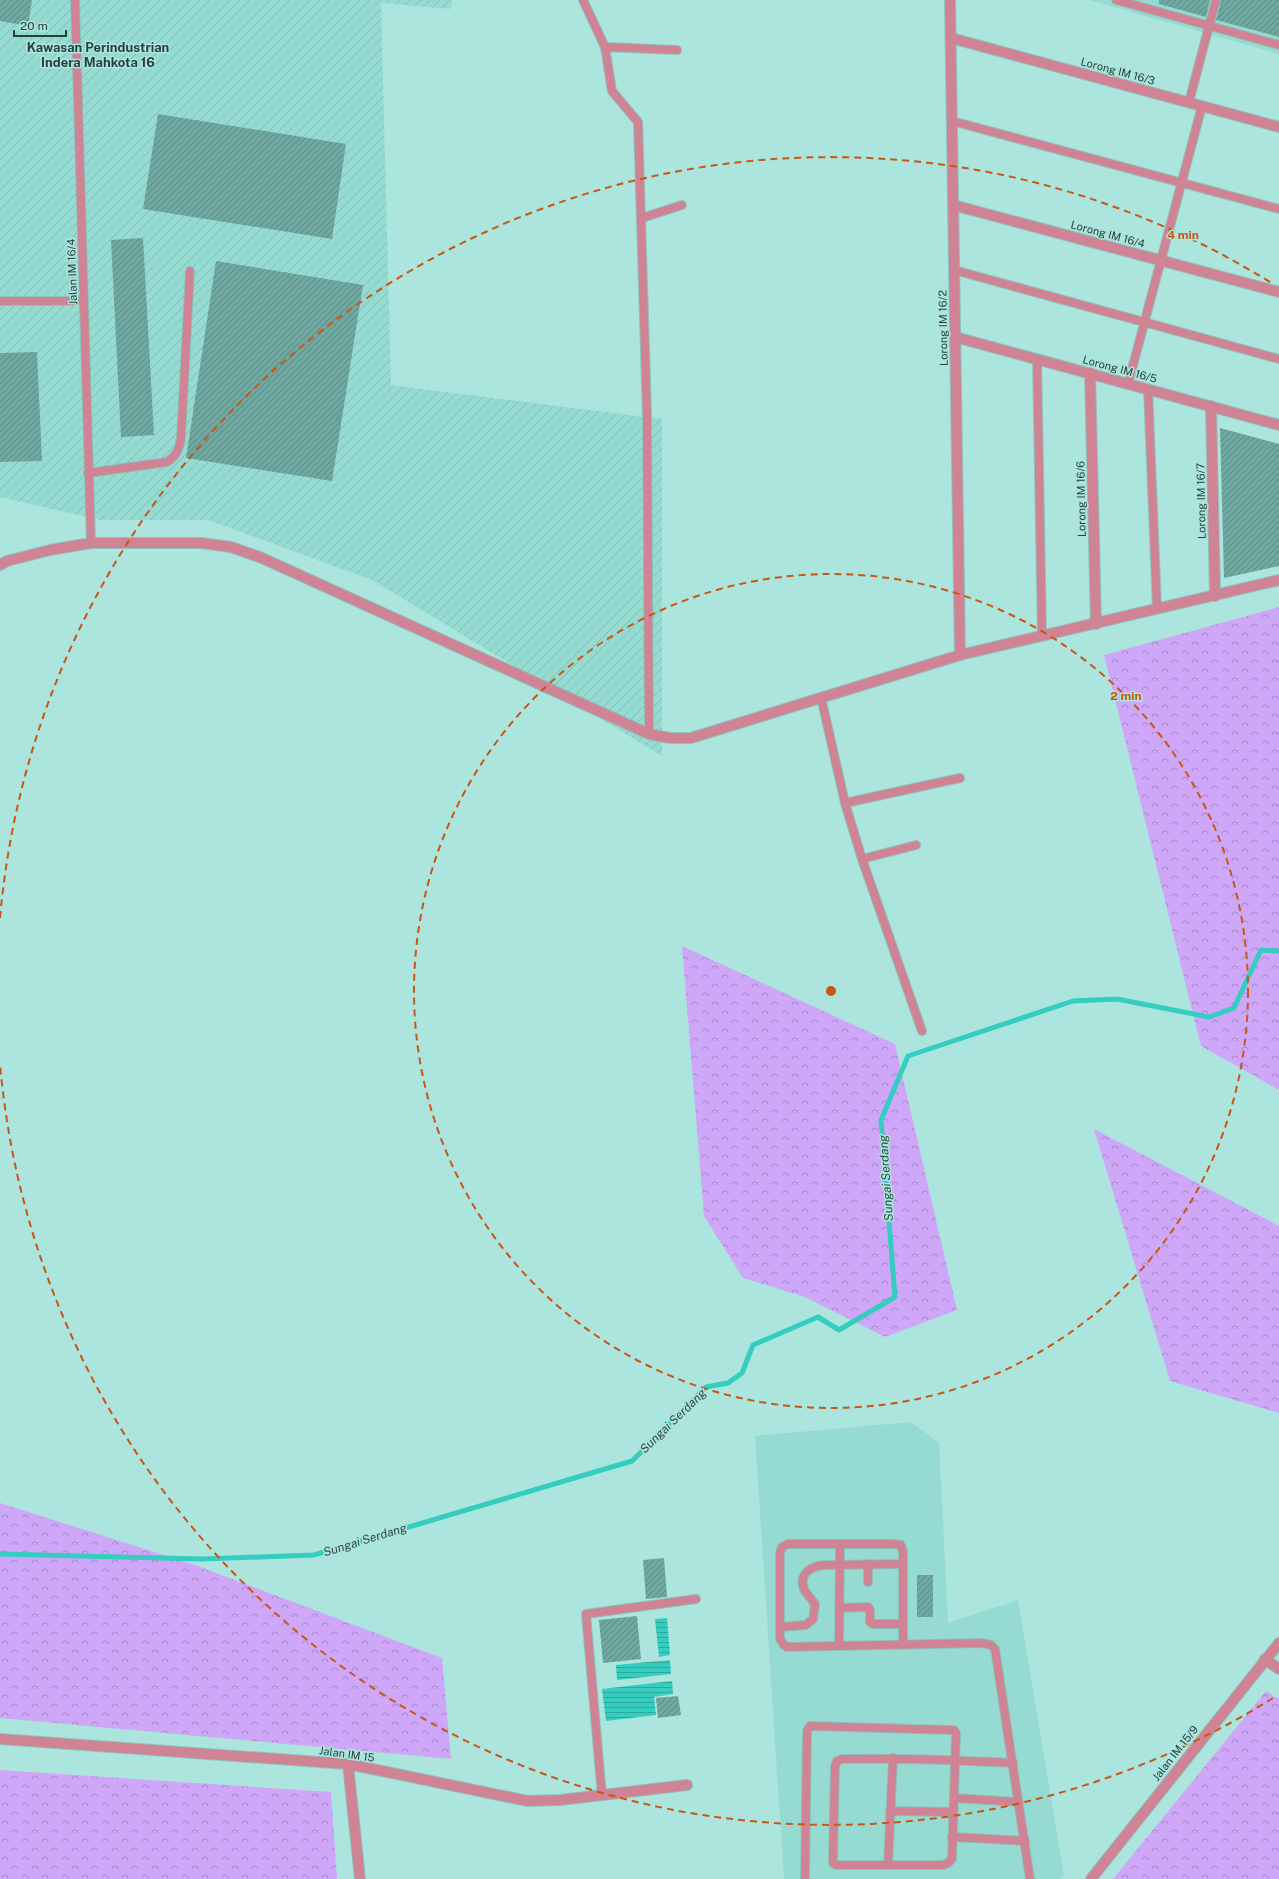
<svg xmlns="http://www.w3.org/2000/svg" width="1279" height="1879" font-family="'Public Sans',sans-serif">
  <defs>
    <pattern id="industrial-furrows" width="10" height="10" patternUnits="userSpaceOnUse"><rect width="10" height="10" fill="#96dbd2"/><path d="M-1 1l2-2M0 10L10 0M9 11l2-2" fill="none" stroke="#81bdb5"/></pattern>
    <pattern id="forest-crowns" width="20" height="18" patternUnits="userSpaceOnUse"><rect width="20" height="18" fill="#cea7f9"/><path d="M2 6a3 3 0 1 1 6 0M12 15a3 3 0 1 1 6 0" fill="none" stroke="#a789cb"/></pattern>
    <pattern id="water-rules" width="6" height="5" patternUnits="userSpaceOnUse"><rect width="6" height="5" fill="#34cdbf"/><path d="M0 2.5h6" fill="none" stroke="#2ca89c"/></pattern>
    <pattern id="building-hatch" width="6" height="6" patternUnits="userSpaceOnUse"><rect width="6" height="6" fill="#70a8a1"/><path d="M-1 1l2-2M0 6l6-6M5 7l2-2" fill="none" stroke="#5c8a84"/></pattern>
  </defs>
  <rect width="100%" height="100%" fill="#abe5dd"/>
  <g fill="#96dbd2">
    <path d="M1089 0H1279V54Z"/>
    <path d="M911 1422 939 1443 948 1623 1018 1600 1064 1875 1061 1879H784L755 1436Z"/>
  </g>
  <path fill="url(#industrial-furrows)" d="M0 0H452L451 9 381 3 391 385 662 419V756L372 580 208 520H100L0 497Z"/>
  <g fill="url(#forest-crowns)">
    <path d="M1279 607V1090L1201 1046 1104 655Z"/>
    <path d="M682 946 895 1044 957 1310 885 1337 805 1297 743 1278 704 1216Z"/>
    <path d="M1094 1129 1279 1226V1413L1170 1381Z"/>
    <path d="M0 1503 192 1564 442 1658 451 1759 0 1718Z"/>
    <path d="M1266 1691 1279 1699V1879H1113Z"/>
    <path d="M0 1770 331 1792 337 1879H0Z"/>
  </g>
  <g fill="url(#water-rules)">
    <path d="M667 1618 670 1655 659 1657 655 1619Z"/>
    <path d="M670 1660 671 1674 617 1680 616 1665Z"/>
    <path d="M672 1681 673 1694 654 1697 656 1715 606 1721 602 1689Z"/>
  </g>
  <g fill="none" stroke-linecap="round" stroke-linejoin="round">
    <path stroke="#34cdbf" stroke-width="5" d="M0 1554 202 1559 314 1555 632 1461 706 1387 728 1383 742 1373 753 1345 818 1317 839 1330 895 1297 881 1120 908 1056 1073 1001 1117 999 1209 1017 1234 1008 1261 950 1279 951"/>
  </g>
  <g fill="url(#building-hatch)">
    <path d="M0 0H32L28 26 0 21Z"/>
    <path d="M1159 0H1210L1206 17 1159 4Z"/>
    <path d="M1221 0H1279V37L1216 20Z"/>
    <path d="M158 114 346 144 332 239 143 209Z"/>
    <path d="M143 238 154 435 121 437 111 240Z"/>
    <path d="M216 261 363 285 332 481 186 458Z"/>
    <path d="M37 352 42 461 0 462V353Z"/>
    <path d="M1220 428 1279 444V566L1224 578Z"/>
    <path d="M664 1558 667 1597 646 1599 643 1560Z"/>
    <rect x="917" y="1575" width="16" height="42"/>
    <path d="M637 1616 641 1659 603 1663 599 1620Z"/>
    <path d="M678 1696 681 1715 658 1718 656 1698Z"/>
  </g>
  <g fill="none" stroke-linecap="round" stroke-linejoin="round">
    <defs>
      <g id="service">
        <path d="M75 0 91 543"/>
        <path d="M583 0 605 47 612 91 638 122 647 416 649 734"/>
        <path d="M1116 0 1279 45"/>
        <path d="M605 47 677 50"/>
        <path d="M1189 102 1216 0"/>
        <path d="M952 121 1279 209"/>
        <path d="M642 218 682 205"/>
        <path d="M954 270 1279 359"/>
        <path d="M0 301H84"/>
        <path d="M1037 359 1042 636"/>
        <path d="M1128 384 1202 106"/>
        <path d="M1148 389 1157 608"/>
        <path d="M88 473 167 462C177 455 179 449 181 438L190 271"/>
        <path d="M821 697 845 803 862 859 922 1031"/>
        <path d="M845 803 960 778"/>
        <path d="M862 859 916 845"/>
        <path d="M868 1582V1564"/>
        <path d="M839 1608 868 1607 870 1610V1622L873 1624H903"/>
        <path d="M780 1627 806 1625 813 1619 815 1604C812 1599 806 1594 804 1589 798 1573 812 1566 825 1565L903 1564"/>
        <path d="M903 1644V1552L901 1545 893 1544H788L782 1547 780 1553V1639L784 1645 787 1647 981 1643 991 1645 995 1649 1030 1879"/>
        <path d="M839 1645 840 1544"/>
        <path d="M602 1796 586 1614 696 1599"/>
        <path d="M954 1798 1019 1802"/>
        <path d="M890 1811 953 1812"/>
        <path d="M952 1837 1025 1841"/>
        <path d="M888 1865 893 1758"/>
        <path d="M805 1879 807 1731 810 1726 951 1730H954L956 1733 952 1859 948 1863 943 1865H836L833 1863V1860L835 1766 837 1761 842 1759C899 1758 956 1760 1013 1763"/>
      </g>
      <g id="minor">
        <path d="M950 0 960 655"/>
        <path d="M951 38 1279 127"/>
        <path d="M953 205 1279 292"/>
        <path d="M955 337 1279 425"/>
        <path d="M1090 373 1096 624"/>
        <path d="M1211 406 1215 596"/>
        <path d="M1265 1659 1279 1669"/>
        <path d="M348 1764 360 1879"/>
        <path d="M1091 1879 1279 1643"/>
      </g>
      <g id="tertiary">
        <path d="M0 565 7 561 50 550 91 543H201L231 547 262 558 649 734 670 738H691L960 655 1279 580"/>
        <path d="M0 1739 348 1764 528 1801 560 1800 687 1785"/>
      </g>
    </defs>
    <use href="#service" stroke="#8ec1ba" stroke-width="10"/>
    <use href="#minor" stroke="#8ec1ba" stroke-width="12"/>
    <use href="#tertiary" stroke="#8ec1ba" stroke-width="12"/>
    <use href="#service" stroke="#d08394" stroke-width="8"/>
    <use href="#minor" stroke="#d08394" stroke-width="10"/>
    <use href="#tertiary" stroke="#d08394" stroke-width="10"/>
  </g>
  <g fill="none" stroke="#cb5513" stroke-width="2" stroke-dasharray="7 5">
    <circle cx="831" cy="991" r="417"/>
    <path d="M1273 1698A834 834 0 0 1 0 1064M0 918A834 834 0 0 1 1273 284"/>
  </g>
  <g text-anchor="middle" stroke-width="3" stroke-linejoin="round" paint-order="stroke">
    <g font-size="11" fill="#28403d" stroke="#abe5dd">
      <text transform="translate(1118 71) rotate(15)" y="4">Lorong IM 16/3</text>
      <text transform="translate(1108 234) rotate(15)" y="4">Lorong IM 16/4</text>
      <text transform="translate(72 272) rotate(-92)" y="4">Jalan IM 16/4</text>
      <text transform="translate(943 328) rotate(-91)" y="4">Lorong IM 16/2</text>
      <text transform="translate(1120 369) rotate(15)" y="4">Lorong IM 16/5</text>
      <text transform="translate(1081 499) rotate(-91)" y="4">Lorong IM 16/6</text>
      <text transform="translate(1201 501) rotate(-91)" y="4">Lorong IM 16/7</text>
      <text transform="translate(1175 1753) rotate(-52)" y="4">Jalan IM 15/9</text>
      <text transform="translate(347 1754) rotate(8)" y="4">Jalan IM 15</text>
    </g>
    <g font-size="12" font-style="italic" fill="#2c4a46" stroke="#abe5dd">
      <text transform="translate(886 1178) rotate(-94)" y="4">Sungai Serdang</text>
      <text transform="translate(673 1421) rotate(-44)" y="4">Sungai Serdang</text>
      <text transform="translate(365 1540) rotate(-17)" y="4">Sungai Serdang</text>
    </g>
    <g font-size="13" font-weight="bold" fill="#28403d" stroke="#abe5dd">
      <text x="98" y="52">Kawasan Perindustrian<tspan x="98" dy="15">Indera Mahkota 16</tspan></text>
    </g>
  </g>
  <circle cx="831" cy="991" r="6" fill="#cb5513" stroke="#abe5dd" stroke-width="2"/>
  <g font-size="12" text-anchor="middle" font-weight="bold" fill="#cb5513" stroke="#abe5dd" stroke-width="3" stroke-linejoin="round" paint-order="stroke">
    <text x="1183" y="239">4 min</text>
    <text x="1126" y="700">2 min</text>
  </g>
  <path d="M14 30v6h52v-6" fill="none" stroke="#28403d" stroke-width="2"/>
  <text x="20" y="30" font-size="12" fill="#28403d" stroke="#abe5dd" stroke-width="3" paint-order="stroke">20 m</text>
</svg>
